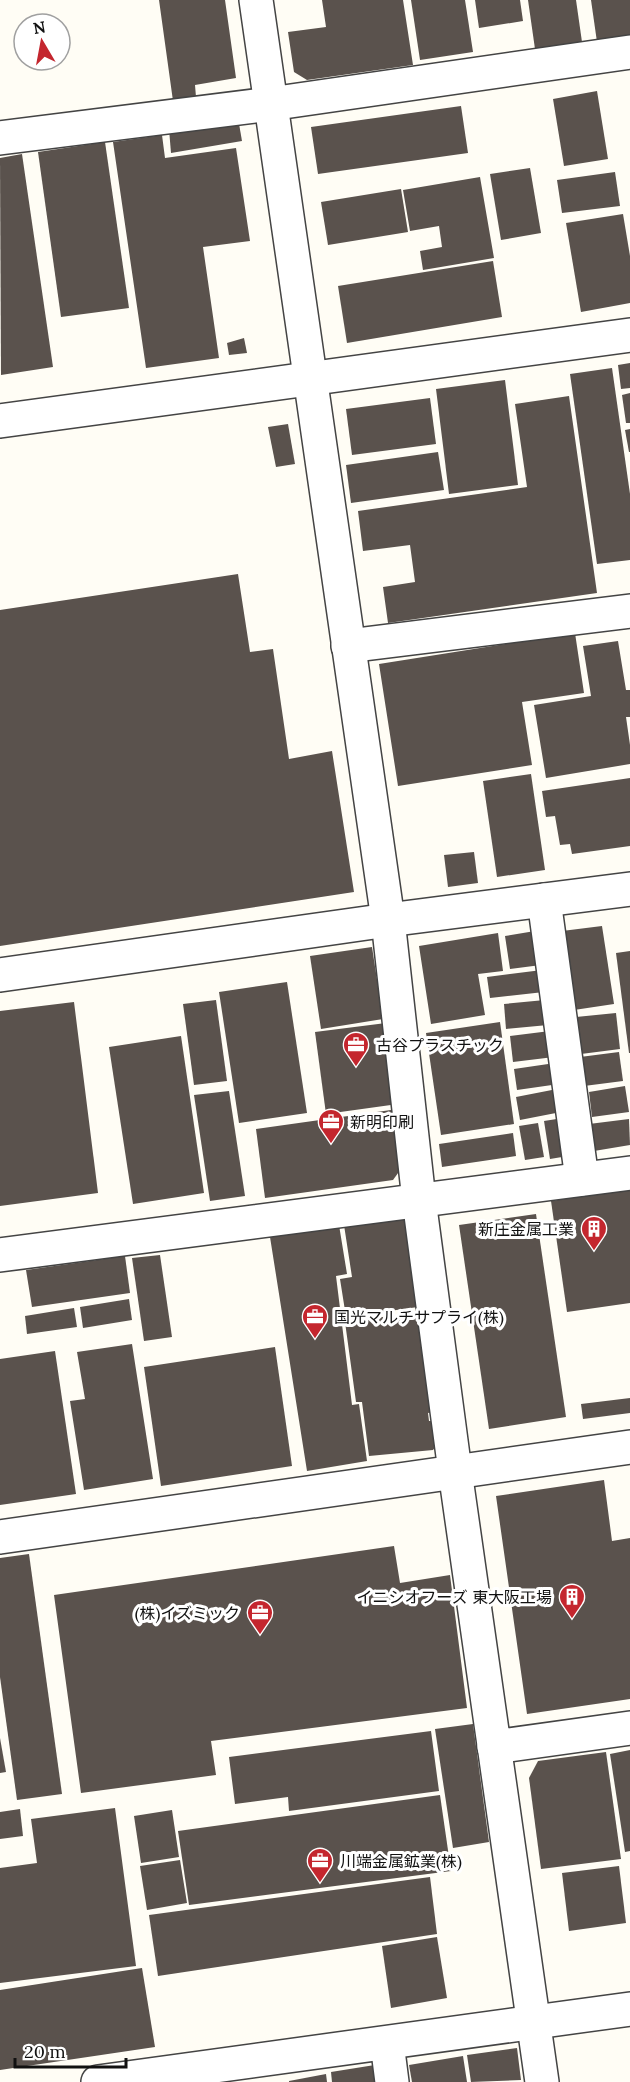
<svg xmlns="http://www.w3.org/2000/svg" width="630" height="2082" font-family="Lora,'Noto Sans JP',serif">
  <rect width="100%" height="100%" fill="#fffdf5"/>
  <g fill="#5a524d">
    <path d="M159 0H225L236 78 195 85 196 97 173 101Z"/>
    <path d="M322 0H403L413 65 307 80 294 72 288 32 326 27Z"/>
    <path d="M411 0H465L473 52 420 60Z"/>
    <path d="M475 0H520L523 21 479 28Z"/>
    <path d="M528 0H576L582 42 535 49Z"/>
    <path d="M591 0H630V37L597 42Z"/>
    <path d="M597 91 608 159 564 166 553 99Z"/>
    <path d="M461 106 468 153 318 174 311 127Z"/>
    <path d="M238 118 242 141 171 153 169 129Z"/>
    <path d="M162 135 165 158 236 148 250 241 203 247 219 358 146 368 113 142Z"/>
    <path d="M105 142 129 308 61 317 38 152Z"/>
    <path d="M22 154 53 367 1 375 0 158Z"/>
    <path d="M530 168 541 233 501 240 490 174Z"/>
    <path d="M615 172 620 206 562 213 557 180Z"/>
    <path d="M480 177 494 258 423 270 420 251 442 247 439 226 410 231 403 190Z"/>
    <path d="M401 189 408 232 328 245 321 202Z"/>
    <path d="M623 214 630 256V303L581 312 566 223Z"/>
    <path d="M493 261 502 317 347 343 338 286Z"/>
    <path d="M244 338 247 353 229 355 227 343Z"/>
    <path d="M630 363V388L621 389 618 365Z"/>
    <path d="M612 368 630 494V560L597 564 570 374Z"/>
    <path d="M505 380 518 485 449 494 436 389Z"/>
    <path d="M630 393V423H626L622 395Z"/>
    <path d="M569 396 597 593 388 623 383 587 415 582 410 545 363 551 358 511 527 487 515 404Z"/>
    <path d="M430 398 436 444 352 455 346 409Z"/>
    <path d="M288 424 295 464 276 467 268 427Z"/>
    <path d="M630 429V452H629L625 430Z"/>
    <path d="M438 452 444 490 351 503 346 465Z"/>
    <path d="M238 574 250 652 273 649 289 759 332 751 354 892 0 946V610Z"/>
    <path d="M575 633 584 693 522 702 532 765 398 786 379 664Z"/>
    <path d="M618 641 626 690H630V717H626L630 745V764L546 778 534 705 591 696 583 646Z"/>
    <path d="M531 774 545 870 497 877 483 781Z"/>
    <path d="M630 778V846L572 854 570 844 560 845 555 816 546 817 542 791Z"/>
    <path d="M474 852 478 883 448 887 444 855Z"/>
    <path d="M602 926 614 1004 574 1010 562 931Z"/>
    <path d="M535 931 541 965 510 969 505 936Z"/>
    <path d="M498 933 503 971 478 974 485 1015 431 1024 419 946Z"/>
    <path d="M372 947 383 1019 321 1029 310 956Z"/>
    <path d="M630 951V1053H629L616 953Z"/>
    <path d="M542 970 544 992 490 998 487 977Z"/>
    <path d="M287 982 307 1113 239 1123 219 992Z"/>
    <path d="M216 1000 227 1081 194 1085 183 1004Z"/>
    <path d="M545 1000 548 1025 506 1029 504 1004Z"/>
    <path d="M74 1002 98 1193 0 1206V1011Z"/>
    <path d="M616 1013 620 1049 581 1054 576 1017Z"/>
    <path d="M500 1022 514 1124 441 1135 426 1033Z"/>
    <path d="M386 1023 398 1104 326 1114 315 1032Z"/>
    <path d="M550 1031 554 1057 513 1062 510 1036Z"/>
    <path d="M181 1036 204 1193 133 1204 109 1047Z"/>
    <path d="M619 1052 623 1081 584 1086 580 1057Z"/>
    <path d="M555 1063 559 1084 517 1090 514 1069Z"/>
    <path d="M625 1086 629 1112 592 1117 589 1092Z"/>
    <path d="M557 1089 561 1112 520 1120 516 1097Z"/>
    <path d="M229 1091 245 1196 210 1201 194 1095Z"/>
    <path d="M398 1109 406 1162 393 1180 265 1198 256 1129Z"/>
    <path d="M563 1118 568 1156 550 1159 544 1121Z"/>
    <path d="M629 1119 630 1145 594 1151 589 1124Z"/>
    <path d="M538 1123 544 1157 525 1160 519 1126Z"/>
    <path d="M513 1133 516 1156 442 1167 439 1144Z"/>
    <path d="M630 1189V1303L567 1312 551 1201Z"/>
    <path d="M536 1214 566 1417 489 1429 459 1225Z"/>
    <path d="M405 1216 418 1307 346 1317 340 1279 352 1277 344 1225Z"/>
    <path d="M339 1225 347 1274 336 1276 352 1405 359 1404 367 1461 307 1471 270 1237Z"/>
    <path d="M160 1255 172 1337 144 1341 132 1258Z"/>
    <path d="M125 1256 130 1293 32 1307 26 1270Z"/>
    <path d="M129 1299 132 1320 83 1328 80 1307Z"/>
    <path d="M74 1308 77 1327 27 1334 25 1316Z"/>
    <path d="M420 1312 433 1412 428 1413 429 1421H440V1441L433 1450 369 1456 362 1402H356L345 1322Z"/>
    <path d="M132 1344 153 1479 84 1490 70 1401 85 1399 77 1352Z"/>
    <path d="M275 1347 292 1466 161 1486 144 1367Z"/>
    <path d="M55 1351 76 1494 0 1505V1359Z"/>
    <path d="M630 1398V1413L583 1419 581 1404Z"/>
    <path d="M604 1480 612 1541 630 1538V1699L527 1714 496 1496Z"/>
    <path d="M394 1546 400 1583 450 1575 467 1708 211 1741 216 1775 81 1793 54 1595Z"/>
    <path d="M29 1554 62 1794 17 1800 0 1677V1558Z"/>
    <path d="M473 1724 489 1842 453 1848 435 1729Z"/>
    <path d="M431 1731 439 1791 289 1811 288 1797 235 1804 229 1757Z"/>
    <path d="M0 1738 6 1772 0 1773Z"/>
    <path d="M630 1750V1851L625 1852 610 1754Z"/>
    <path d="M606 1752 621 1859 541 1869 529 1778 538 1761Z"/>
    <path d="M440 1795 451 1871 189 1905 178 1831Z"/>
    <path d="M115 1808 136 1966 0 1983V1868L37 1863 31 1819Z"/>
    <path d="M20 1809 23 1836 0 1839V1812Z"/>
    <path d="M172 1810 179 1857 141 1863 134 1816Z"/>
    <path d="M180 1860 187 1903 147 1910 140 1866Z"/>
    <path d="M619 1866 626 1923 569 1931 562 1873Z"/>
    <path d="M430 1877 437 1934 158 1976 149 1915Z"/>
    <path d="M437 1937 447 1998 391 2008 382 1946Z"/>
    <path d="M142 1968 155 2047 0 2070V1990Z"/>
    <path d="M517 2048 521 2080 471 2082 467 2055Z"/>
    <path d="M463 2056 467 2082H412L409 2065Z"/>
    <path d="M381 2064 384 2082H332L331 2072Z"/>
    <path d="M326 2074 327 2082H289V2081Z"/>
  </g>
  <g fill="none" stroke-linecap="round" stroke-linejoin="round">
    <defs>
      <g id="minor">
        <path d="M256 0 388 920 419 1200 455 1471 542 2082"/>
        <path d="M0 138 270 104 630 52"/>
        <path d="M0 421 630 335"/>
        <path d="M348 646 630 611"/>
        <path d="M544 900 582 1179"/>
        <path d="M0 975 388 920 630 889"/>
        <path d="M0 1255 630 1173"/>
        <path d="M0 1537 630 1447"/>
        <path d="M494 1747 630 1728"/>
        <path d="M387 2043 392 2082"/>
        <path d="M98 2082 630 2009"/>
      </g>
    </defs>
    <use href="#minor" stroke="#444" stroke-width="36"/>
    <use href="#minor" stroke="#fff" stroke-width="33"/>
  </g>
  <defs>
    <symbol id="office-pin" viewBox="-11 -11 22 30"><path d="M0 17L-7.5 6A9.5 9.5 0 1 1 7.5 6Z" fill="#c4262e" stroke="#fff"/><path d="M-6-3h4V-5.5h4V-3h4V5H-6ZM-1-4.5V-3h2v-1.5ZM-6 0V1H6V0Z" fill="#fff"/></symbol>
    <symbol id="building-pin" viewBox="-11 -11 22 30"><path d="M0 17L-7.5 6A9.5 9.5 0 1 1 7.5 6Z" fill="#c4262e" stroke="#fff"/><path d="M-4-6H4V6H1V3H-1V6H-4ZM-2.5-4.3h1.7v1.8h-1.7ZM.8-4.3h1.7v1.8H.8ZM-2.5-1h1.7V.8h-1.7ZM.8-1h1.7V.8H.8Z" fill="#fff"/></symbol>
  </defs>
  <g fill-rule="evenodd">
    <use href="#office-pin" x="341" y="1030" width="30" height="40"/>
    <use href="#office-pin" x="316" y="1107" width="30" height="40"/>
    <use href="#building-pin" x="579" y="1214" width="30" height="40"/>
    <use href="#office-pin" x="300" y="1302" width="30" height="40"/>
    <use href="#building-pin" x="557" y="1582" width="30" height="40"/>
    <use href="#office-pin" x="245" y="1598" width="30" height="40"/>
    <use href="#office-pin" x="305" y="1846" width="30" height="40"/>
  </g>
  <g text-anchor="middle" stroke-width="6" stroke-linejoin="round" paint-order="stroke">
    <g font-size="16" fill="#111" stroke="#fff" text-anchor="start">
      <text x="376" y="1051">古谷プラスチック</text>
      <text x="350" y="1128">新明印刷</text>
      <text x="574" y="1235" text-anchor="end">新庄金属工業</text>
      <text x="334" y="1323">国光マルチサプライ(株)</text>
      <text x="552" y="1603" text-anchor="end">イニシオフーズ 東大阪工場</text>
      <text x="240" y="1619" text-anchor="end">(株)イズミック</text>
      <text x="340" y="1867">川端金属鉱業(株)</text>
    </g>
  </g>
  <g transform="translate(42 42) rotate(350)"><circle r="28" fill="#ffffff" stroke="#a0a0a0" stroke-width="1.5"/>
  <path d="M0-4.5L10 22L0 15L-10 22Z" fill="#c4262e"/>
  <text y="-9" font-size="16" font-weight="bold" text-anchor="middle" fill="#111111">N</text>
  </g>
  <path d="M15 2058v9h111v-9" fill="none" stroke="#111111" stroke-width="3"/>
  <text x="24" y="2058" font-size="18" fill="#111111" stroke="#ffffff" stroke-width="4.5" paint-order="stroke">20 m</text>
</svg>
